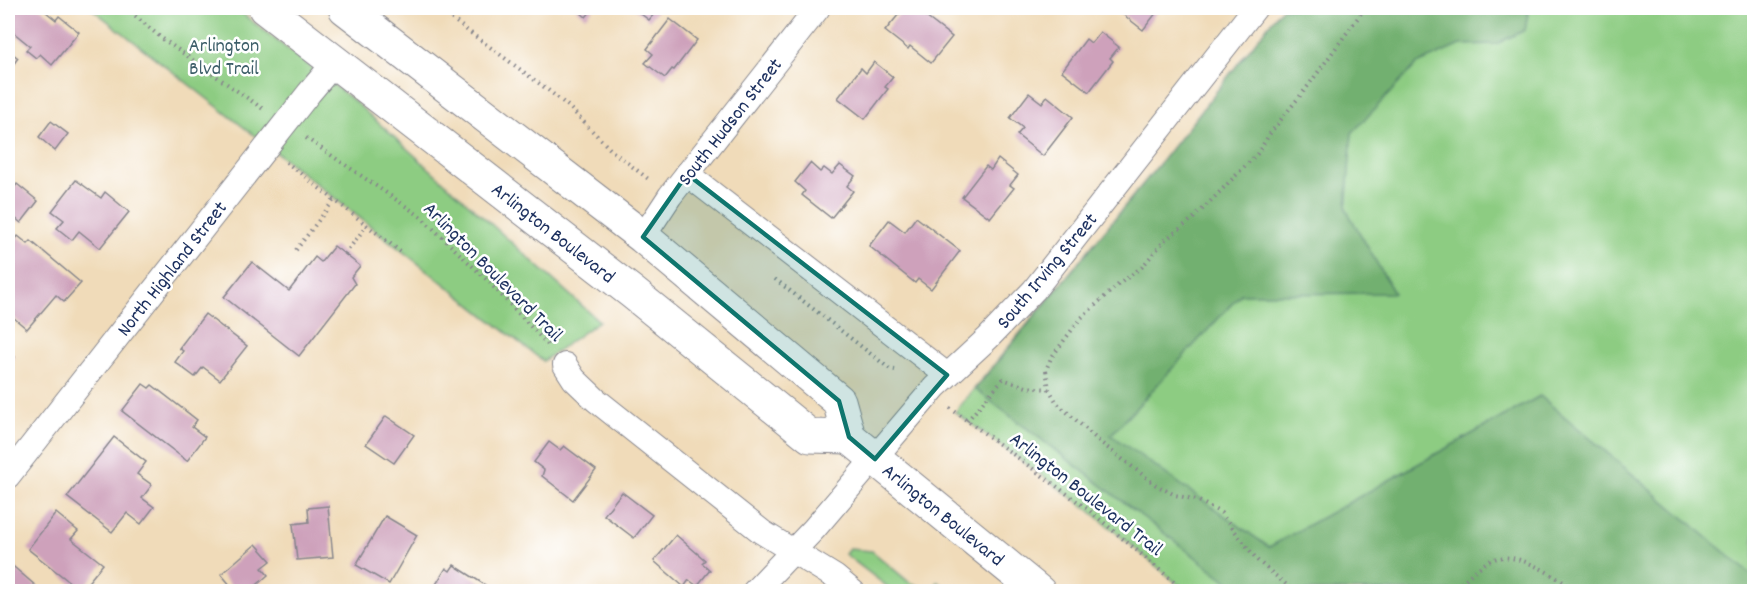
<svg xmlns="http://www.w3.org/2000/svg" width="1762" height="599" font-family="Dekko,sans-serif">
  <rect width="100%" height="100%" fill="#fff"/>
  <filter id="ink" filterUnits="userSpaceOnUse"><feTurbulence type="fractalNoise" baseFrequency=".0167" numOctaves="2"/><feDisplacementMap in="SourceGraphic" scale="12" xChannelSelector="R" yChannelSelector="G"/><feConvolveMatrix kernelMatrix="1 2 1 2 8 2 1 2 1" color-interpolation-filters="sRGB"/></filter>
  <filter id="wash" filterUnits="userSpaceOnUse"><feTurbulence type="fractalNoise" baseFrequency=".008" numOctaves="4" result="noise"/><feDisplacementMap in="SourceGraphic" scale="24" xChannelSelector="R" yChannelSelector="G"/><feGaussianBlur stdDeviation="1.35" result="paint"/><feColorMatrix in="noise" values="0 0 0 0 0 0 0 0 0 0 0 0 0 0 0 0 0 1.4 0 .05"/><feComposite in="paint" operator="in"/></filter>
  <g filter="url(#wash)">
    <rect width="100%" height="100%" fill="#f0dbb9"/>
    <g fill="#8dcc82" stroke="#547e70" stroke-width="1.5">
      <path d="M91 8H235L353 100 599 321 543 361Z"/>
      <path d="M1282 8H1754V591H1186L1089 510 955 412 1161 162Z"/>
      <path d="M849 549 872 551 909 582 931 591 938 582 952 591H893L845 554Z"/>
    </g>
    <path fill="#72b070" stroke="#467067" stroke-width="1.5" d="M1282 8H1529L1525 30 1496 44 1460 45 1417 64 1352 133 1346 209 1394 293 1241 294 1111 435 1269 547 1540 396 1754 577V591H1240L975 389 1161 162Z"/>
    <g id="blocks">
      <g fill="#cea1bb">
        <path d="M8 8H41L56 20 59 16 79 32 52 65 40 54 36 58 26 50 30 46 8 28Z"/>
        <path d="M575 8H594L586 17Z"/>
        <path d="M633 8H659L649 20Z"/>
        <path d="M904 8H930L932 10 926 17 952 37 931 63 910 46 908 49 885 31Z"/>
        <path d="M1117 8H1160L1143 30 1116 9Z"/>
        <path d="M670 19 697 40 674 70 672 69 665 78 645 63 653 54 647 49Z"/>
        <path d="M1100 32 1119 47 1110 58 1113 61 1089 92 1062 71 1086 39 1091 43Z"/>
        <path d="M8 50 18 58 8 72Z"/>
        <path d="M874 62 893 77 885 87 888 89 865 119 838 98 861 68 866 73Z"/>
        <path d="M1029 93 1042 103 1047 96 1073 117 1043 156 1017 135 1023 128 1010 118Z"/>
        <path d="M51 121 68 134 55 151 39 137Z"/>
        <path d="M998 159 1018 175 1010 185 1014 188 990 218 962 197 986 166 991 170Z"/>
        <path d="M810 163 820 172 824 168 832 174 840 165 855 176 847 186 853 191 831 218 802 195 805 191 795 182Z"/>
        <path d="M76 180 101 198 105 192 129 212 100 248 79 231 72 240 57 228 64 220 52 211Z"/>
        <path d="M17 184 38 201 21 223 8 212V196Z"/>
        <path d="M916 217 960 251 931 289 918 279 915 283 869 246 889 220 905 232Z"/>
        <path d="M18 236 28 244 31 241 81 283 64 302 56 295 27 329 8 313V249Z"/>
        <path d="M334 246 360 266 351 277 355 284 299 356 224 297 252 262 289 291 315 257 321 262Z"/>
        <path d="M205 314 247 346 220 380 203 367 195 377 175 362 183 351 179 348Z"/>
        <path d="M8 351 15 357 8 367Z"/>
        <path d="M143 384 149 388 152 385 197 420 192 427 205 437 187 461 122 411Z"/>
        <path d="M386 416 414 435 394 463 366 444Z"/>
        <path d="M114 437 146 462 137 474 152 485 142 498 154 507 141 524 127 513 112 532 67 497Z"/>
        <path d="M549 442 560 450 564 446 596 470 573 500 542 476 544 470 534 462Z"/>
        <path d="M622 492 652 515 634 538 604 515Z"/>
        <path d="M328 506 333 557 297 560 293 524 309 522 308 508Z"/>
        <path d="M56 513 78 531 71 539 103 564 81 591 28 549Z"/>
        <path d="M385 516 417 535 389 584 356 565Z"/>
        <path d="M676 535 705 560 702 563 710 570 697 586 689 580 684 587 654 561Z"/>
        <path d="M256 544 271 561 262 568 268 575 249 592H236L221 574Z"/>
        <path d="M8 562 43 592H8Z"/>
        <path d="M454 565 496 592H436L438 588 435 586 446 568 450 571Z"/>
      </g>
    </g>
  </g>
  <g filter="url(#ink)">
    <use href="#blocks" fill-opacity="0" stroke="#86858c" stroke-width="1.5"/>
    <g fill="none" stroke-linecap="round" stroke-linejoin="round">
      <defs>
        <g id="minor">
          <path d="M687 174 947 375"/>
          <path d="M643 237 670 196 818 8"/>
          <path d="M565 365 574 379 596 400 762 532 835 577 853 592"/>
          <path d="M8 476 309 93 336 61"/>
          <path d="M754 592 814 529 935 387 988 338 1034 290 1255 8"/>
        </g>
        <g id="trunk">
          <path d="M265 8 633 293 810 436 849 437"/>
          <path d="M345 8 643 237 839 401 849 437 1039 592"/>
        </g>
      </defs>
      <use href="#minor" stroke="#86858c" stroke-width="26"/>
      <use href="#trunk" stroke="#86858c" stroke-width="35"/>
      <g stroke="#86858c" stroke-width="4" stroke-dasharray="1.5 4.5" stroke-linecap="butt">
        <path d="M126 8 160 37 263 109"/>
        <path d="M437 8 548 90 568 106 612 151 651 181"/>
        <path d="M306 138 420 216 488 281 548 345"/>
        <path d="M286 162 401 252"/>
        <path d="M296 250 334 200"/>
        <path d="M345 254 367 225"/>
        <path d="M775 279 890 369 895 370"/>
        <path d="M950 408 1089 510 1186 592"/>
        <path d="M967 421 1003 379 1026 387 1049 389"/>
        <path d="M1295 592 1258 561 1221 513 1197 500 1175 495 1156 485 1100 442 1057 403 1049 389 1046 370 1051 358 1080 319 1119 284 1142 267 1165 240 1195 217 1257 154 1271 132 1308 86 1365 8"/>
        <path d="M1453 592C1464 580 1475 569 1489 561 1516 547 1556 578 1579 592"/>
      </g>
      <use href="#minor" stroke="#fff" stroke-width="24"/>
      <use href="#trunk" stroke="#fff" stroke-width="33"/>
    </g>
  </g>
  <path fill="#0f766e" fill-opacity="0.2" stroke="#0f766e" stroke-width="4.5" stroke-linejoin="round" d="M687 174 947 375 875 459 849 437 839 401 643 237Z"/>
  <g text-anchor="middle" stroke-width="5" stroke-linejoin="round" paint-order="stroke">
    <g font-size="20" fill="#3d5e69" stroke="#fff">
      <text x="224" y="51">Arlington<tspan x="224" dy="23">Blvd Trail</tspan></text>
    </g>
    <g font-size="20" fill="#1b2f5e" stroke="#fff">
      <text transform="translate(729 121) rotate(-52)" y="7">South Hudson Street</text>
      <text transform="translate(554 232) rotate(38)" y="7">Arlington Boulevard</text>
      <text transform="translate(171 268) rotate(-52)" y="7">North Highland Street</text>
      <text transform="translate(1046 270) rotate(-50)" y="7">South Irving Street</text>
      <text transform="translate(494 271) rotate(45)" y="7">Arlington Boulevard Trail</text>
      <text transform="translate(1087 493) rotate(38)" y="7">Arlington Boulevard Trail</text>
      <text transform="translate(944 514) rotate(39)" y="7">Arlington Boulevard</text>
    </g>
  </g>
  <rect width="1762" height="599" fill="none" stroke="#fff" stroke-width="30"/>
</svg>
